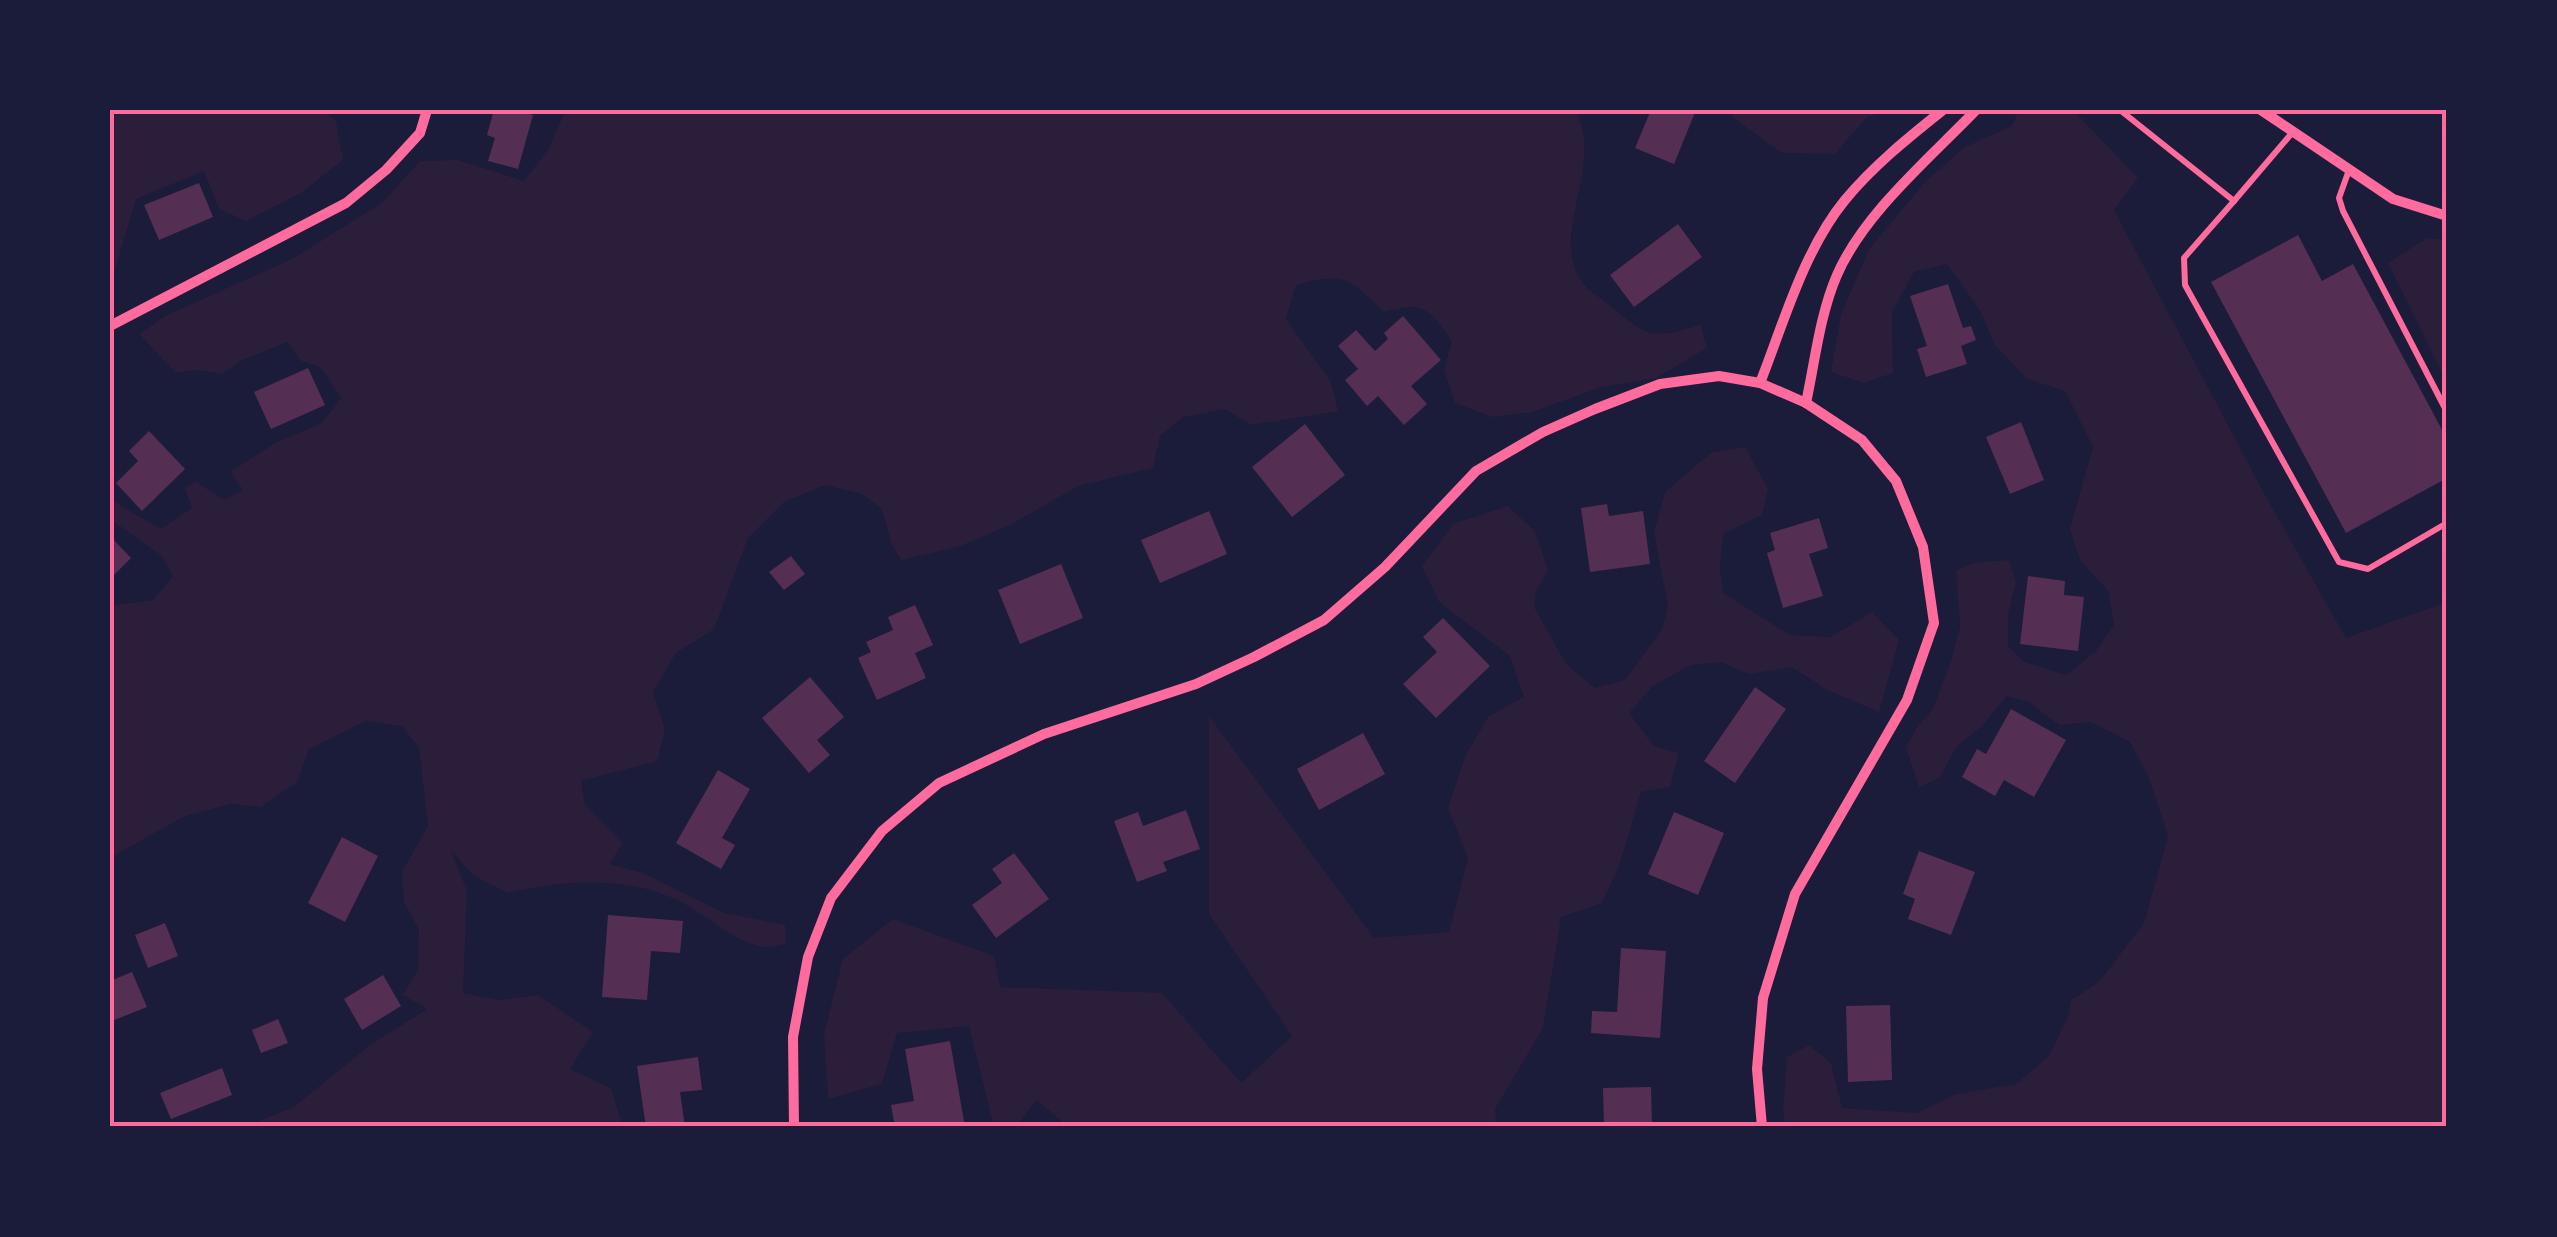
<svg xmlns="http://www.w3.org/2000/svg" width="2557" height="1237" font-family="Bitter,serif">
  <rect width="100%" height="100%" fill="#1b1b3a"/>
  <g fill="#2a1e3b">
    <path d="M110 110H323L336 121 343 160 301 193 246 221 219 209 204 171 136 199 110 286Z"/>
    <path d="M561 110H1575C1606 165 1548 232 1582 282 1589 292 1603 299 1612 307 1649 339 1654 338 1701 325L1707 348 1656 378 1601 387 1532 412 1492 417 1455 403 1444 370 1452 341C1429 309 1424 301 1384 312 1350 279 1345 271 1296 285L1286 319 1331 382 1338 411 1251 425 1225 409 1183 417 1160 436 1153 468 1078 486 1012 524 958 547 901 560 892 545 882 509 862 494 825 485 784 502 748 538 714 629 676 653 653 692 665 729 657 761 581 781 585 805 623 843 609 864 643 873 724 913 785 925 786 944C779 944 770 948 763 947 730 941 704 912 675 899 625 876 560 880 508 893L474 876 451 851 467 891 463 993 499 1000 538 995 593 1032 570 1069 611 1088 623 1127H246L295 1106 370 1045 427 1009 403 995 418 970 419 930 404 902 402 872 428 826 419 748 402 726 366 721 309 749 297 782 261 807 230 804 185 816 110 858V606L153 600 173 576 162 556 110 519V499L161 529 192 508 185 489 195 481 224 500 243 490 230 472 277 442 322 423 341 398 320 367 301 361 288 342 242 360 222 374 196 370 176 373 139 334 167 315 292 259 383 202 420 161 458 160 524 181 549 148 564 114Z"/>
    <path d="M1728 110H1895L1867 117 1835 154 1782 153 1735 119Z"/>
    <path d="M2019 110H2073L2138 178 2114 210 2265 495 2346 638 2447 602V1127H1785L1783 1110 1787 1057 1809 1045 1831 1063 1842 1108 1917 1113 1956 1094 2016 1084 2049 1056 2068 1016 2071 1000 2099 982 2144 923 2168 836 2149 778 2130 742 2091 722 2059 725 2029 702 2007 696 1982 726 1957 746 1939 778 1919 787 1906 747 1917 727 1933 709 1951 661 1960 627 1956 571 1972 563 2009 560 2016 582 2008 614V646L2024 662 2066 675 2095 652 2114 625 2108 591 2080 560 2070 529 2093 447 2065 391 2027 379 1994 344 1981 312 1947 264 1914 272 1892 312 1893 373 1864 383 1831 372 1841 314 1869 249 1926 181 1965 147 2012 126Z"/>
    <path d="M2427 238 2447 240V383L2388 263Z"/>
    <path d="M1745 447 1768 489 1762 515 1723 534 1720 569 1723 593 1790 635 1830 637 1872 612 1899 640 1879 712 1827 690 1792 667 1749 674 1720 662 1691 665 1653 686 1629 713 1654 746 1679 753 1670 787 1641 792 1619 866 1602 903 1561 917 1543 1028 1495 1109 1497 1127H1069L1036 1100 1016 1127H994L969 1026 897 1033 882 1084 828 1099 824 1034 843 959 893 919 994 956 1000 987 1162 993 1241 1083 1292 1036 1209 914V716L1374 938 1449 932 1468 858 1448 808 1466 754 1489 716 1524 697 1510 656 1439 602 1422 566 1453 524 1508 506 1535 531 1548 570 1536 591 1534 607 1566 664 1595 688 1625 680 1662 629 1668 607 1654 532 1665 492 1712 452Z"/>
  </g>
  <g fill="#542f53">
    <path d="M494 110H516L533 115 518 169 488 161 495 138 487 135Z"/>
    <path d="M1651 110H1696L1674 164 1635 148Z"/>
    <path d="M199 183 213 217 159 240 144 205Z"/>
    <path d="M1678 224 1702 257 1634 307 1610 275Z"/>
    <path d="M2298 235 2322 281 2353 264 2447 439V478L2346 533 2211 282Z"/>
    <path d="M1948 284 1963 328 1971 326 1976 340 1961 346 1967 364 1926 377 1917 349 1927 346 1910 296Z"/>
    <path d="M1403 316 1441 360 1411 386 1427 404 1404 425 1378 396 1367 406 1345 380 1358 369 1338 346 1356 330 1375 351 1388 339 1384 333Z"/>
    <path d="M308 368 325 405 271 429 254 392Z"/>
    <path d="M2021 422 2044 480 2010 494 1986 437Z"/>
    <path d="M1305 424 1345 475 1292 517 1252 467Z"/>
    <path d="M149 431 185 469 142 511 116 483 138 461 129 451Z"/>
    <path d="M1607 504 1609 516 1643 511 1650 564 1590 572 1581 508Z"/>
    <path d="M1209 511 1227 554 1160 583 1141 540Z"/>
    <path d="M1819 518 1828 548 1809 554 1823 596 1783 608 1767 553 1775 550 1770 533Z"/>
    <path d="M110 536 131 558 110 579Z"/>
    <path d="M791 556 805 574 784 590 769 572Z"/>
    <path d="M1061 564 1083 618 1020 644 998 590Z"/>
    <path d="M2028 576 2065 581 2064 595 2084 597 2078 651 2020 644Z"/>
    <path d="M915 605 933 645 915 653 926 678 877 700 858 658 871 652 866 642 893 630 888 617Z"/>
    <path d="M1443 618 1490 666 1436 718 1403 684 1437 652 1423 637Z"/>
    <path d="M810 677 844 717 817 740 830 755 809 773 762 718Z"/>
    <path d="M1755 687 1786 709 1735 783 1704 761Z"/>
    <path d="M2011 709 2066 740 2034 797 2004 780 1995 796 1962 777 1977 749 1986 754Z"/>
    <path d="M1363 733 1385 774 1319 810 1297 769Z"/>
    <path d="M718 770 750 789 722 838 735 845 721 869 676 843Z"/>
    <path d="M1186 810 1200 849 1163 862 1167 871 1137 882 1114 821 1138 812 1143 826Z"/>
    <path d="M1674 812 1724 833 1698 895 1648 874Z"/>
    <path d="M342 837 378 856 345 922 308 903Z"/>
    <path d="M1919 851 1975 872 1951 935 1908 919 1915 899 1903 894Z"/>
    <path d="M1014 853 1049 899 996 938 972 905 1002 883 992 869Z"/>
    <path d="M608 915 683 921 680 953 651 951 647 1000 602 997Z"/>
    <path d="M165 923 178 956 148 968 135 935Z"/>
    <path d="M1621 948 1666 951 1660 1038 1591 1033 1592 1011 1617 1012Z"/>
    <path d="M132 972 147 1007 112 1021 110 981Z"/>
    <path d="M383 975 401 1006 362 1030 344 999Z"/>
    <path d="M1890 1005 1892 1080 1848 1082 1846 1006Z"/>
    <path d="M278 1019 288 1043 261 1053 252 1030Z"/>
    <path d="M950 1041 965 1127H895L891 1105 914 1101 905 1049Z"/>
    <path d="M698 1057 702 1090 680 1092 685 1127H646L637 1066Z"/>
    <path d="M222 1068 232 1095 171 1119 160 1093Z"/>
    <path d="M1651 1087 1652 1127H1604L1603 1088Z"/>
  </g>
  <g fill="none" stroke-linecap="round" stroke-linejoin="round">
    <g stroke="#ff6b9d" stroke-width="6">
      <path d="M2120 110 2234 201 2292 133"/>
      <path d="M2349 170 2339 198 2343 211 2447 412"/>
      <path d="M2234 201 2184 258 2185 285 2339 562 2368 569 2447 523"/>
    </g>
    <g stroke="#ff6b9d" stroke-width="10">
      <path d="M2261 110 2393 199 2447 216"/>
      <path d="M110 326 346 203 386 170 420 133 427 110"/>
      <path d="M1760 383C1784 322 1804 250 1845 200 1873 166 1909 137 1943 110"/>
      <path d="M1806 403C1815 361 1820 314 1837 275 1864 213 1930 158 1976 110"/>
      <path d="M794 1127 793 1037 808 957 831 898 882 831 939 783 1044 734 1196 684 1254 657 1324 620 1385 567 1476 471 1543 432 1595 409 1660 384 1719 376 1760 383 1806 403 1862 440 1896 481 1923 547 1934 623 1907 700 1795 894 1763 998 1757 1069 1762 1127"/>
    </g>
  </g>
  <rect width="2557" height="1237" fill="none" stroke="#1b1b3a" stroke-width="225"/>
  <rect x="112" y="112" width="2332" height="1012" fill="none" stroke="#ff6b9d" stroke-width="4"/>
</svg>
